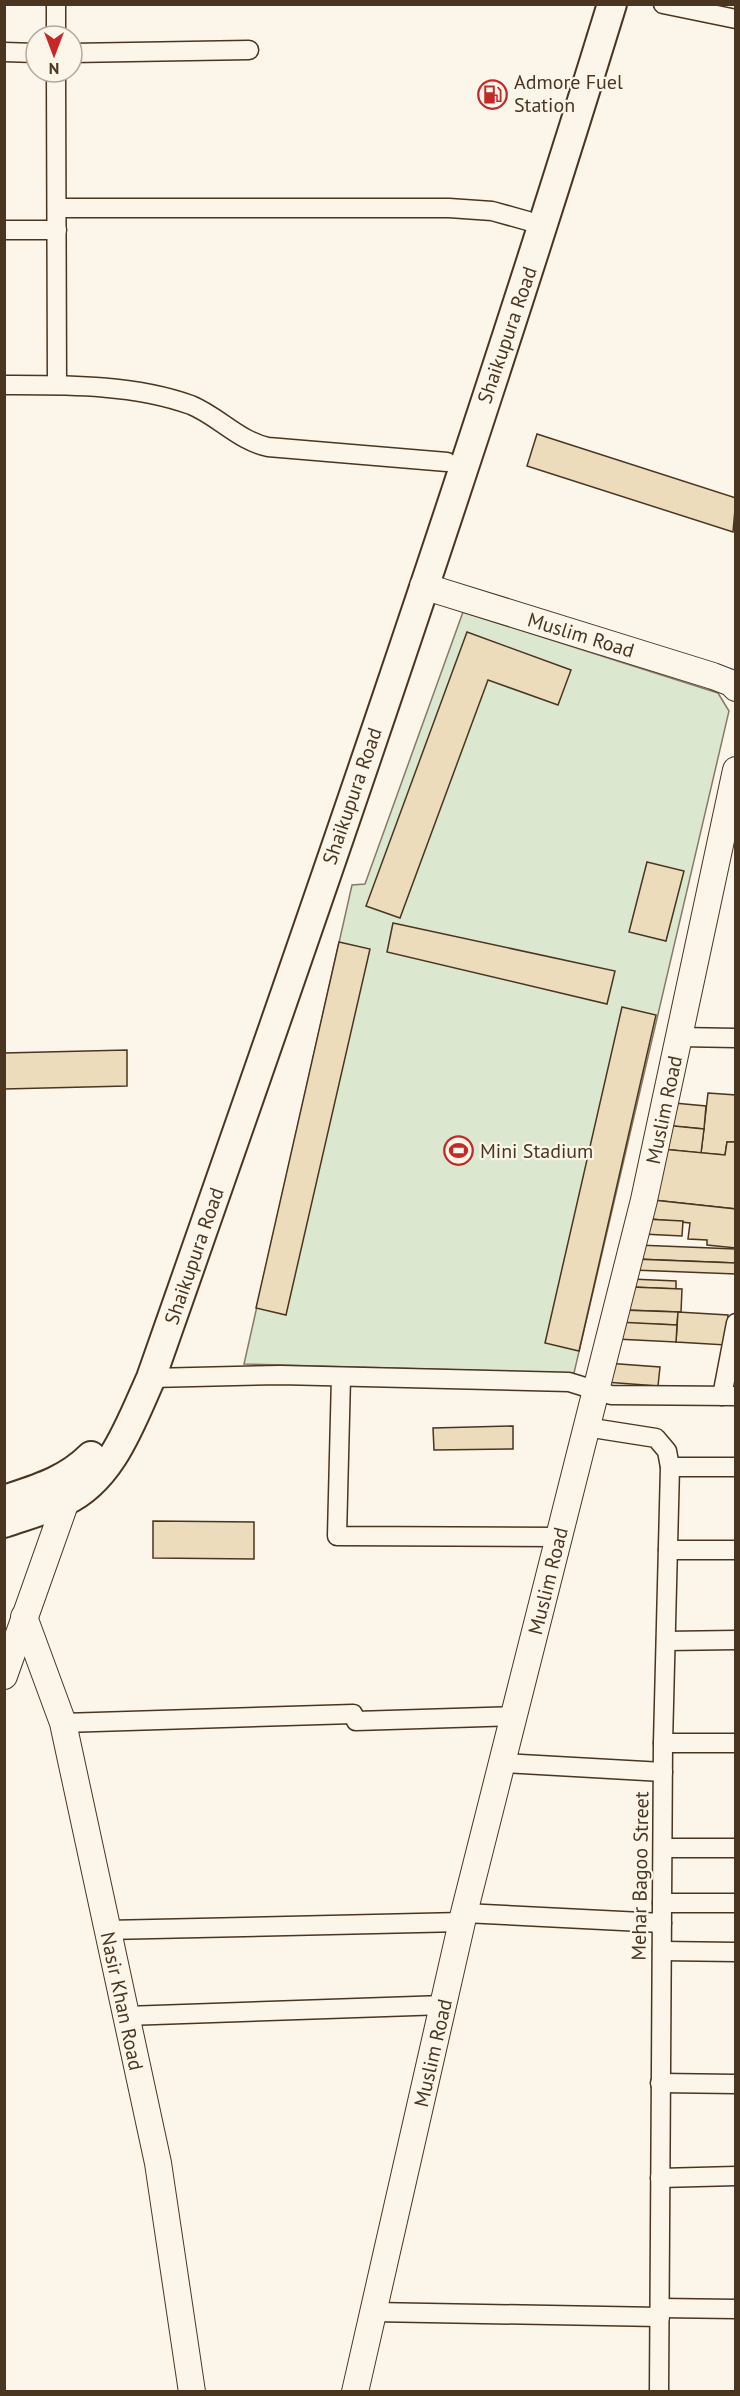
<svg xmlns="http://www.w3.org/2000/svg" width="740" height="2396" font-family="'PT Sans',sans-serif">
  <rect width="100%" height="100%" fill="#fbf6e9"/>
  <path fill="#dce7d0" stroke="#887966" stroke-width="1.5" d="M463 612 718 693 729 711 574 1373 244 1364 352 885 365 884Z"/>
  <g fill="#ecdcbc" stroke="#4a3520" stroke-width="1.5">
    <path d="M537 434 736 498 733 532 527 466Z"/>
    <path d="M467 632 571 670 558 705 488 680 400 918 366 906Z"/>
    <path d="M647 862 684 871 666 941 629 932Z"/>
    <path d="M393 923 615 971 607 1004 387 952Z"/>
    <path d="M339 942 370 949 286 1315 256 1308Z"/>
    <path d="M622 1007 656 1015 579 1351 545 1343Z"/>
    <path d="M127 1050V1086L4 1089V1053Z"/>
    <path d="M708 1093 736 1095V1153L735 1142H727L725 1155 701 1153Z"/>
    <path d="M674 1103 706 1106 704 1129 671 1126Z"/>
    <path d="M664 1125 704 1129 701 1153 662 1149Z"/>
    <path d="M727 1142H735L736 1209 653 1200 662 1149 725 1155Z"/>
    <path d="M653 1200 736 1209V1248L707 1245V1240L688 1239 690 1223 652 1219Z"/>
    <path d="M644 1219 683 1221 682 1236 643 1234Z"/>
    <path d="M637 1245 736 1249V1263L637 1259Z"/>
    <path d="M633 1259 736 1263V1274L633 1270Z"/>
    <path d="M631 1279 676 1281V1289L631 1287Z"/>
    <path d="M631 1287 682 1289 681 1312 626 1310Z"/>
    <path d="M621 1310 678 1312 677 1325 621 1323Z"/>
    <path d="M678 1312 728 1315 726 1345 676 1342Z"/>
    <path d="M617 1322 677 1325 676 1342 616 1339Z"/>
    <path d="M606 1363 660 1367 658 1386 605 1382Z"/>
    <path d="M513 1426V1449L434 1450 433 1428Z"/>
    <path d="M153 1521 254 1522V1559L153 1558Z"/>
  </g>
  <g fill="none" stroke-linecap="round" stroke-linejoin="round">
    <defs>
      <g id="street">
        <path d="M56 4V36"/>
        <path d="M663 4 736 19"/>
        <path d="M4 52 36 53"/>
        <path d="M72 53 249 50"/>
        <path d="M56 72 57 385"/>
        <path d="M57 208H449L492 211 528 221"/>
        <path d="M4 230H57"/>
        <path d="M4 385C66 385 133 384 191 405 218 416 239 441 268 447L447 462"/>
        <path d="M679 1037 736 1038"/>
        <path d="M341 1377 337 1536 558 1537"/>
        <path d="M151 1378 280 1375 569 1382 611 1395 736 1396"/>
        <path d="M722 1396 736 1323"/>
        <path d="M586 1427 656 1438 667 1451 670 1467 663 1743 659 2392"/>
        <path d="M670 1467H736"/>
        <path d="M668 1550H736"/>
        <path d="M666 1641 736 1640"/>
        <path d="M63 1723 353 1714 356 1721 516 1716"/>
        <path d="M663 1743H736"/>
        <path d="M502 1763 663 1772"/>
        <path d="M663 1848H736"/>
        <path d="M662 1903H736"/>
        <path d="M464 1913 662 1923"/>
        <path d="M107 1930 462 1922"/>
        <path d="M662 1951 736 1952"/>
        <path d="M126 2016 444 2005"/>
        <path d="M660 2083 736 2084"/>
        <path d="M660 2178 736 2176"/>
        <path d="M660 2308 736 2309"/>
        <path d="M373 2312 660 2317"/>
      </g>
      <g id="secondary">
        <path d="M423 586 713 676 731 683 736 688"/>
        <path d="M24 1617 63 1723 158 2163 192 2392"/>
        <path d="M4 1676 71 1487"/>
        <path d="M355 2392 464 1913 644 1200 736 770"/>
      </g>
      <g id="primary">
        <path d="M4 1500C37 1489 66 1481 91 1456"/>
        <path d="M4 1523C24 1516 46 1510 65 1501 112 1479 131 1422 151 1378 311 923 470 466 612 4"/>
      </g>
    </defs>
    <use href="#street" stroke="#4a3520" stroke-width="21"/>
    <use href="#secondary" stroke="#4a3520" stroke-width="28"/>
    <use href="#primary" stroke="#4a3520" stroke-width="32"/>
    <use href="#street" stroke="#fbf6e9" stroke-width="18"/>
    <use href="#secondary" stroke="#fbf6e9" stroke-width="26"/>
    <use href="#primary" stroke="#fbf6e9" stroke-width="28"/>
  </g>
  <defs>
    <symbol id="fuel-ring" viewBox="-11 -11 22 22"><circle r="9.5" fill="#fbf6e9" stroke="#c62828" stroke-width="1.5"/><path d="M-5.5-6h7V0h2V4h1.3V-2.5L3-4.5l.8-.8L6-3V5H2.5V1h-1V6h-7ZM-4.2-4.7v3.2H.2V-4.7Z" fill="#c62828"/></symbol>
    <symbol id="stadium-ring" viewBox="-11 -11 22 22"><circle r="9.5" fill="#fbf6e9" stroke="#c62828" stroke-width="1.5"/><path d="M0-5a6.5 5 0 1 0 0 10a6.5 5 0 1 0 0-10ZM-3.5-1.8h7v3.6h-7Z" fill="#c62828"/></symbol>
  </defs>
  <g fill-rule="evenodd">
    <use href="#fuel-ring" x="476" y="78" width="33" height="33"/>
    <use href="#stadium-ring" x="442" y="1134" width="33" height="33"/>
  </g>
  <g text-anchor="middle" stroke-width="4.5" stroke-linejoin="round" paint-order="stroke">
    <g font-size="20" fill="#4a3520" stroke="#fbf6e9" text-anchor="start">
      <text x="514" y="89">Admore Fuel<tspan x="514" dy="23">Station</tspan></text>
      <text x="480" y="1158">Mini Stadium</text>
    </g>
    <g font-size="20" fill="#4a3520" stroke="#fbf6e9">
      <text transform="translate(507 335) rotate(-71)" y="7">Shaikupura Road</text>
      <text transform="translate(581 635) rotate(17)" y="7">Muslim Road</text>
      <text transform="translate(352 796) rotate(-71)" y="7">Shaikupura Road</text>
      <text transform="translate(664 1110) rotate(-78)" y="7">Muslim Road</text>
      <text transform="translate(194 1256) rotate(-71)" y="7">Shaikupura Road</text>
      <text transform="translate(548 1581) rotate(-76)" y="7">Muslim Road</text>
      <text transform="translate(640 1876) rotate(-89)" y="7">Mehar Bagoo Street</text>
      <text transform="translate(122 2001) rotate(78)" y="7">Nasir Khan Road</text>
      <text transform="translate(433 2053) rotate(-77)" y="7">Muslim Road</text>
    </g>
  </g>
  <rect width="740" height="2396" fill="none" stroke="#4a3520" stroke-width="12"/>
  <g transform="translate(54 54) rotate(180)"><circle r="28" fill="#fbf6e9" stroke="#b4a999" stroke-width="1.5"/>
  <path d="M0-4.5L10 22L0 15L-10 22Z" fill="#c62828"/>
  <text y="-9" font-size="16" font-weight="bold" text-anchor="middle" fill="#4a3520">N</text>
  </g>
</svg>
